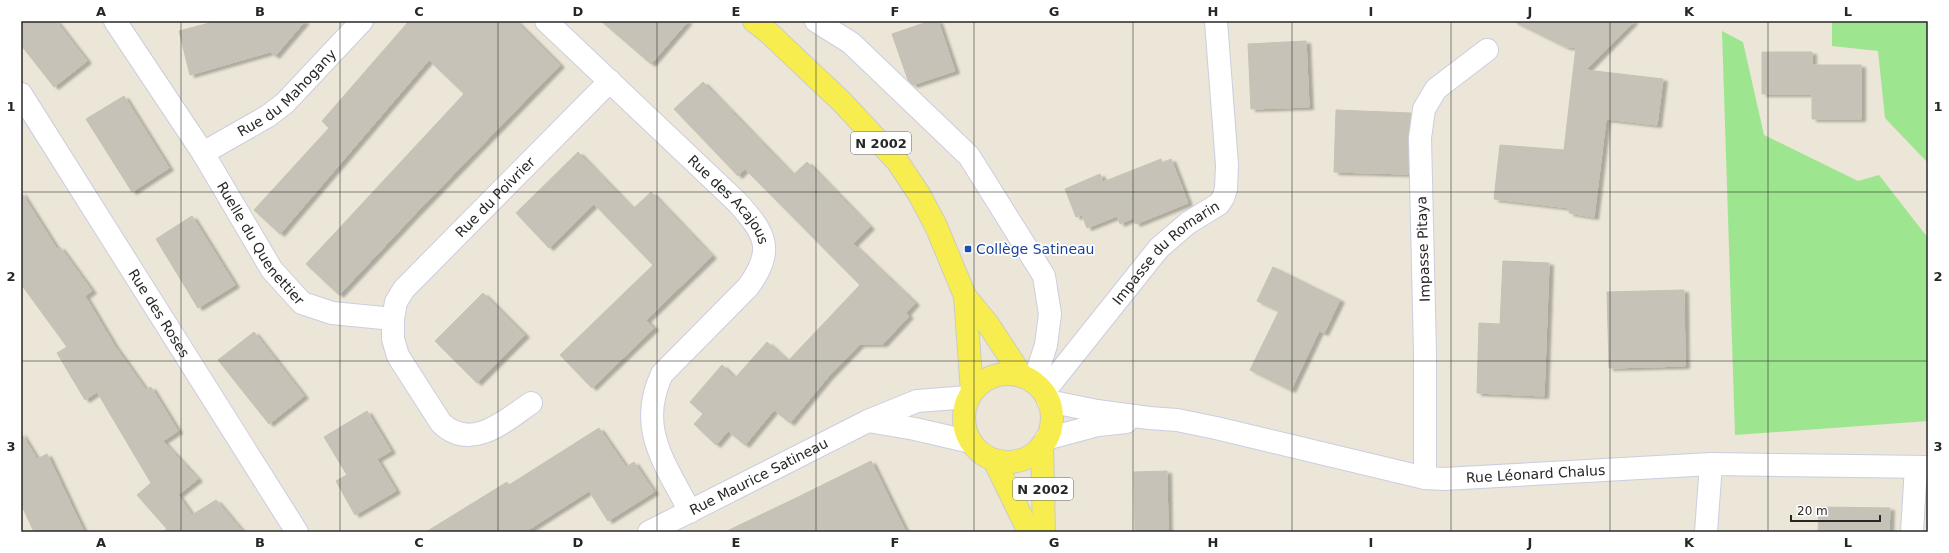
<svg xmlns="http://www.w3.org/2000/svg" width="1949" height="553" font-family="'DejaVu Sans',sans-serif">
  <defs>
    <filter id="shadow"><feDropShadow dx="4.5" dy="2.5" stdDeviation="1" flood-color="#0004"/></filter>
  </defs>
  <rect width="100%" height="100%" fill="#ebe6d7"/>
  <g fill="#9ee58f">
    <path d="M1832 21H1928V163L1885 118 1878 51 1832 46Z"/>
    <path d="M1722 31 1743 42 1764 135 1858 181 1879 175 1928 238V421L1735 435Z"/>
  </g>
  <g fill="#c6c2b7" stroke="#c6c2b1" filter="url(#shadow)">
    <path d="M21 21H56L87 61 54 87 21 45Z"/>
    <path d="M217 21H305L275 56 270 52 190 75 179 31Z"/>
    <path d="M409 21H516L560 65 416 213 339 295 306 264 464 94 429 60 280 234 254 210 329 128 322 121Z"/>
    <path d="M601 21H688L651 64Z"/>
    <path d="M930 21H938L955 71 913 85 908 80 892 34Z"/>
    <path d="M1513 21H1634L1586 70 1663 79 1657 125 1606 119 1594 217 1569 213 1570 208 1494 199 1500 145 1564 150 1576 47H1566Z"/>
    <path d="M1306 41 1309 107 1251 109 1248 44Z"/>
    <path d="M1762 52H1812V65H1861V119H1812V94H1762Z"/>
    <path d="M703 82 793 175 807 162 870 227 853 244 915 303 906 313 909 316 883 344H860L828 377 790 423 774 410 745 445 728 431 716 445 694 424 703 414 690 402 722 365 735 378 767 342 788 361 860 285 745 169 738 176 674 109Z"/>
    <path d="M124 96 169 168 132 192 86 119Z"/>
    <path d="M1336 110 1411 113 1408 138V174L1334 172Z"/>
    <path d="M578 152 633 209 651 192 712 256 646 320 654 328 592 388 560 355 653 265 594 204 549 248 516 213Z"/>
    <path d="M1161 159 1162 163 1171 159 1188 203 1136 224 1133 218 1120 224 1117 216 1087 228 1082 215 1076 217 1065 189 1100 174 1103 182Z"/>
    <path d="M21 192 57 249 60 247 92 291 85 296 114 345 146 390 151 387 178 431 163 441 198 479 178 495 192 515 216 500 243 532H162L167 529 137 495 151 483 97 392 85 400 57 353 67 347 21 284Z"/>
    <path d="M192 216 235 285 198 308 156 239Z"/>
    <path d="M1503 261 1549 263 1544 396 1477 393 1479 323 1500 324Z"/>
    <path d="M1273 267 1340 300 1324 333 1319 331 1291 390 1250 370 1279 311 1257 301Z"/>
    <path d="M1684 290 1685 366 1609 368 1607 292Z"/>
    <path d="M483 293 525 335 477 383 435 341Z"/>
    <path d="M254 332 304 396 269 424 218 360Z"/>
    <path d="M367 411 391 451 377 459 396 491 355 515 336 481 347 475 324 437Z"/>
    <path d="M599 428 626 467 634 462 654 492 608 521 589 491 525 532H426L507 482 509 485Z"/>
    <path d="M21 433 37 459 47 454 84 532H34L21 504Z"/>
    <path d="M871 461 906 532H725L796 498Z"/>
    <path d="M1167 471 1168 532H1135L1134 472Z"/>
    <path d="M1819 507 1890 508 1889 532H1818Z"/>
  </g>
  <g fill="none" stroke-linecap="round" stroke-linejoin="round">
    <defs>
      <g id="minor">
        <path id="s1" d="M115 21 203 153 272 270 302 303 332 313 393 319V339L398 356 441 423C471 452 505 421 531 403"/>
        <path id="s2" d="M546 21 737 202C766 234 775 250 748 287L662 374C636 429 666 464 690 512"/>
        <path d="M816 21 851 43 969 156 1044 276 1050 314 1046 345 1034 382"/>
        <path id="s3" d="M21 94 297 532"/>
        <path id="s4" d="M203 153 268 116 285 103 362 21"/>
        <path id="s5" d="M393 319 396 302 404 289 610 81"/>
        <path id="s6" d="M1044 392 1159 248 1188 223 1219 204 1223 198 1226 189 1227 165 1216 21"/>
        <path id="s7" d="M1048 401 1097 411 1149 418 1177 420 1216 428 1425 478 1444 479 1711 464 1928 467"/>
        <path d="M868 421 915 429 971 442"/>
        <path d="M1046 439 1098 425 1126 422"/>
        <path d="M1425 478V353L1420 138 1424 109 1436 89 1487 50"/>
        <path id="s8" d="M649 532 868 421 917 401 969 397"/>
        <path d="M1706 532 1711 464"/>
        <path d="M1912 532 1916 467"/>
      </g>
      <g id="major">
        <path d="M754 21 768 32 842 102 897 161 919 194 936 226 965 296 972 392"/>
        <path d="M965 296 988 324 1022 376"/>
        <circle cx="1008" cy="418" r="44"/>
        <path d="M1042 445 1044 532"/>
        <path d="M994 460 1029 532"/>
      </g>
    </defs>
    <use href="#minor" stroke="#cccde1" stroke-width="24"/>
    <use href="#major" stroke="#cbcbcb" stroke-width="24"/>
    <use href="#minor" stroke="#fff" stroke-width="22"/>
    <use href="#major" stroke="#f8ed4f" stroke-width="22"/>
  </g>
  <path fill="none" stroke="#272727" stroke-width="1" stroke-opacity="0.55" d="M181 21V532M340 21V532M498 21V532M657 21V532M816 21V532M974 21V532M1133 21V532M1292 21V532M1451 21V532M1610 21V532M1768 21V532M21 192H1928M21 361H1928"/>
  <rect fill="#1a4fb4" stroke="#fff" stroke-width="1.5" x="964" y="245" width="8" height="8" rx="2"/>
  <g text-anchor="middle" stroke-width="3.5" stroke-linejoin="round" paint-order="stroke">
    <g fill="#fff" stroke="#686868" stroke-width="1">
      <rect x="851" y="132" width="60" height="22" rx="3"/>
      <rect x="1013" y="478" width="60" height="22" rx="3"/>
    </g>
    <g font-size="13" font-weight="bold" fill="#272727">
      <text x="881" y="148">N 2002</text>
      <text x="1043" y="494">N 2002</text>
    </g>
    <g font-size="14" fill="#272727" stroke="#fff">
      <text dy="5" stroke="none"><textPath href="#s4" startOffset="104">Rue du Mahogany</textPath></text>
      <text dy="5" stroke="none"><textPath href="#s5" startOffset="162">Rue du Poivrier</textPath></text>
      <text dy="5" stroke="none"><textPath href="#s2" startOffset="256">Rue des Acajous</textPath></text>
      <text dy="5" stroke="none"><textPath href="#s1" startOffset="266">Ruelle du Quenettier</textPath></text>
      <text transform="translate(1423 249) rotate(-92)" y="5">Impasse Pitaya</text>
      <text dy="5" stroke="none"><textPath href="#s6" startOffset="186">Impasse du Romarin</textPath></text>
      <text dy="5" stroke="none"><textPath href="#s3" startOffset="259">Rue des Roses</textPath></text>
      <text dy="5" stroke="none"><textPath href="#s7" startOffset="496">Rue Léonard Chalus</textPath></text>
      <text dy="5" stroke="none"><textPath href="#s8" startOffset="123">Rue Maurice Satineau</textPath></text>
    </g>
    <g font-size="14" fill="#164399" stroke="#fff" text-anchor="start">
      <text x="976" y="254">Collège Satineau</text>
    </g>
  </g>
  <rect width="1949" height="553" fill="none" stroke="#ffffff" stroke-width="44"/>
  <path d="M1791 515v6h89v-6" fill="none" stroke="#272727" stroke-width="2"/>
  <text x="1797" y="515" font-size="12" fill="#272727" stroke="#ffffff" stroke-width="3" paint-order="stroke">20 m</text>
  <rect x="22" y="22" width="1905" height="509" fill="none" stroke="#272727" stroke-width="1.5"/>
  <g font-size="13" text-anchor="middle" font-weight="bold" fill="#272727">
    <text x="101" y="16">A</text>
    <text x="260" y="16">B</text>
    <text x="419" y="16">C</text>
    <text x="578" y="16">D</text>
    <text x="736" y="16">E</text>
    <text x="895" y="16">F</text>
    <text x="1054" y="16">G</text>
    <text x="1213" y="16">H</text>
    <text x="1371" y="16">I</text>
    <text x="1530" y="16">J</text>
    <text x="1689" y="16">K</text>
    <text x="1848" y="16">L</text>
    <text x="11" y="111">1</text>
    <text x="1938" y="111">1</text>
    <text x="11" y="281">2</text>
    <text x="1938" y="281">2</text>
    <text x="11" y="451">3</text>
    <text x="1938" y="451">3</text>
    <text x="101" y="547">A</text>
    <text x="260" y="547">B</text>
    <text x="419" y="547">C</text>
    <text x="578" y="547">D</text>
    <text x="736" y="547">E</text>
    <text x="895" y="547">F</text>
    <text x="1054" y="547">G</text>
    <text x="1213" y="547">H</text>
    <text x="1371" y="547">I</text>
    <text x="1530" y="547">J</text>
    <text x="1689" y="547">K</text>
    <text x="1848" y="547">L</text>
  </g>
</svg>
